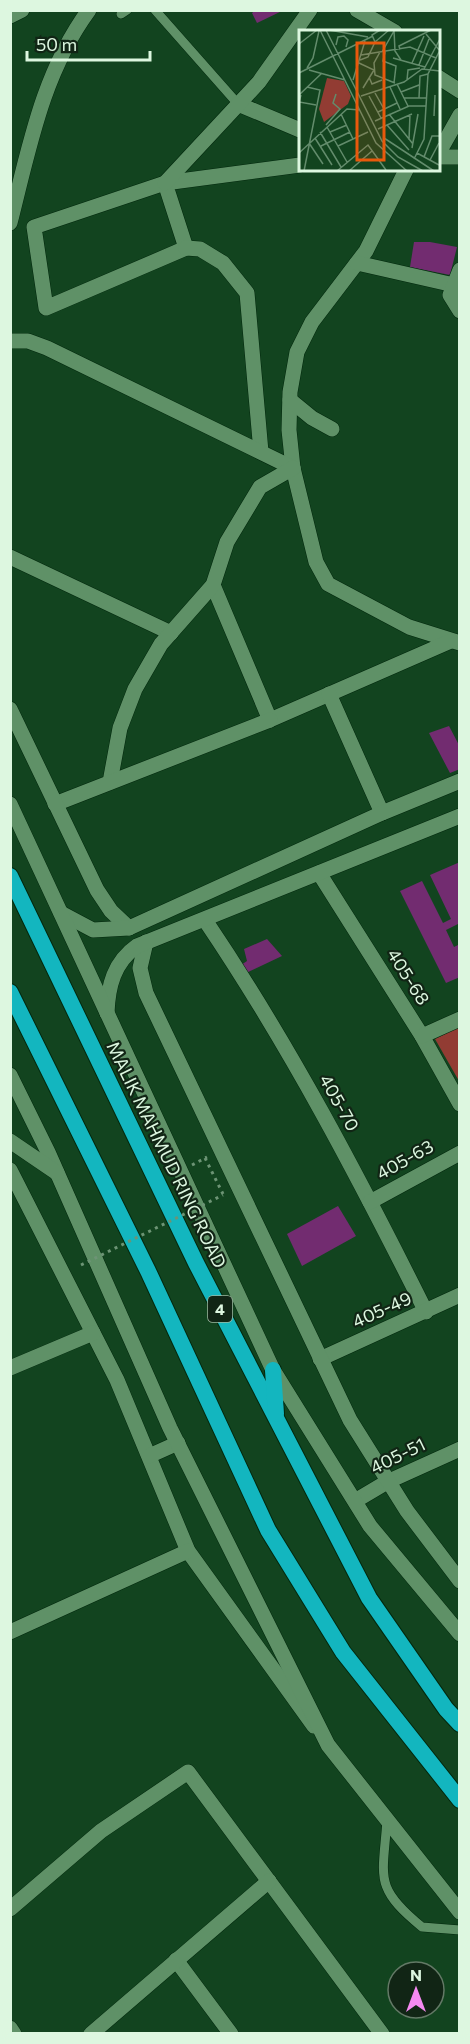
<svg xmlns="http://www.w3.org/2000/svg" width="470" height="2044" font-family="Commissioner,sans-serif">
  <rect width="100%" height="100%" fill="#12441f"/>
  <path fill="#923c33" d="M459 1027V1081L435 1039Z"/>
  <g fill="#722c70">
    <path d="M256 10H284L257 23 252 13Z"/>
    <path d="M414 242H430L457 247 450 275 410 267Z"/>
    <path d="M449 726 460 747V769L450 773 429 733Z"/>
    <path d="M460 862V923L446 930 454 947 460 944V977L446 983 400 891 422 881 443 923 451 919 430 875Z"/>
    <path d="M267 939 282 956 242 975 238 967 247 961 244 949Z"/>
    <path d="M338 1206 356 1236 302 1266 287 1234Z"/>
  </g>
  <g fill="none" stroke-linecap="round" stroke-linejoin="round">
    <defs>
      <g id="service">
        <path d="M155 10 238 104"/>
        <path d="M121 14 127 10"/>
        <path d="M387 1820C383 1878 373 1887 422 1927L460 1930"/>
      </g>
      <g id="minor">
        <path d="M357 10 395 32"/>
        <path d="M438 77 460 91"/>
        <path d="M238 104 300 130"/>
        <path d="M438 154 460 115"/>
        <path d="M438 157H460"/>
        <path d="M406 170 366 251 312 322 297 352 290 392 289 430 293 468 316 562 328 584 409 627 460 643"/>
        <path d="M165 183 186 248 46 308 34 227 165 183 300 165"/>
        <path d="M165 183 259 82 310 10"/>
        <path d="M186 248 200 249 223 263 247 293 261 452"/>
        <path d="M357 263 454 285"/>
        <path d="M460 270 450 295 460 311"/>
        <path d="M10 341H28L47 348 293 468"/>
        <path d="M290 400 312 418 332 429"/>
        <path d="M10 557 171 633"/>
        <path d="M213 585 270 720 451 641"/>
        <path d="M329 694 382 813"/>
        <path d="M110 782 120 728 135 689 161 644 213 585 227 542 260 487 293 468"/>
        <path d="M55 804 270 720"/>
        <path d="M319 873 422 1036 460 1104"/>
        <path d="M205 920C290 1046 358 1176 426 1312"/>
        <path d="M422 1036 460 1019"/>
        <path d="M10 1170 117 1380 188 1551 314 1726"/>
        <path d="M370 1202 460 1153"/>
        <path d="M320 1359 460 1295"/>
        <path d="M10 1368 93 1333"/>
        <path d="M149 1456 178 1443"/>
        <path d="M355 1501 387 1482 460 1449"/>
        <path d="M10 1632 188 1551"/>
        <path d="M10 1909 101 1831 188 1772 382 2034"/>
        <path d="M176 1960 231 2034"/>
        <path d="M10 2028 14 2034"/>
        <path d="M91 2034 269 1881"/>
      </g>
      <g id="tertiary">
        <path d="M10 709 97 890 111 911 129 928"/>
        <path d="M61 913 93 930 129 928 382 813 460 781"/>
        <path d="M146 942 140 968 146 993 350 1420 407 1511 460 1581"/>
        <path d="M107 1013C108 986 114 962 137 946L460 816"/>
      </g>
      <g id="secondary">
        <path d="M10 16 22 10"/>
        <path d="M10 223C29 149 42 74 89 10"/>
        <path d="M10 804 273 1370 370 1526 460 1634"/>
        <path d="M10 1075 48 1152 170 1428 328 1745 460 1912"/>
        <path d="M10 1141 57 1173"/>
      </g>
      <g id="trunk">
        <path d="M10 876 196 1263 369 1598 446 1709 460 1724"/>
        <path d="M10 992 148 1271 268 1530 343 1652 460 1800"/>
        <path d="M273 1370 276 1414"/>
      </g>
    </defs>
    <use href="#service" stroke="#02280d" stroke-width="10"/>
    <use href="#minor" stroke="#02280d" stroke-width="16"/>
    <use href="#tertiary" stroke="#02280d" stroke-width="16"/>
    <use href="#secondary" stroke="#02280d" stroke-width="16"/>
    <use href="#trunk" stroke="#02280d" stroke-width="18"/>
    <g stroke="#6d9475" stroke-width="3" stroke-dasharray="3 4.5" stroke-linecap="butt">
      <path d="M205 1158 223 1194"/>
      <path d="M192 1165 207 1157"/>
    </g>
    <use href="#service" stroke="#5f9167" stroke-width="9"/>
    <use href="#minor" stroke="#5f9167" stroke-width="15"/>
    <use href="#tertiary" stroke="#5f9167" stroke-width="15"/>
    <use href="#secondary" stroke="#5f9167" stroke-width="15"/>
    <use href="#trunk" stroke="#13b6bf" stroke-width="16"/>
    <path stroke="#6d9475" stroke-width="3" stroke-dasharray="3 4.5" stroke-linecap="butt" d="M81 1265 223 1195"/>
  </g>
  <g text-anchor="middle" stroke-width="4.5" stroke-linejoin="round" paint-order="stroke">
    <rect fill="#112515" stroke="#a0b8a3" stroke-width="1.5" x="208" y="1296" width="24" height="26" rx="4.5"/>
    <g font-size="16" font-weight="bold" fill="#ddf7e0">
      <text x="220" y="1315">4</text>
    </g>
    <g font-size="18" fill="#ddf7e0" stroke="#112515">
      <text transform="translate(408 977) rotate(58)" y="6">405-68</text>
      <text transform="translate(339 1103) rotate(61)" y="6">405-70</text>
      <text transform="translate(166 1155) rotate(64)" y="6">MALIK MAHMUD RING ROAD</text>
      <text transform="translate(405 1160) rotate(-29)" y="6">405-63</text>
      <text transform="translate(382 1310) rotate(-24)" y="6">405-49</text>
      <text transform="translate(398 1456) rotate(-26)" y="6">405-51</text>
    </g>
  </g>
  <g transform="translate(299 30)">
    <rect width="141" height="141" fill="#12441f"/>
    <path d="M28 48 45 51 52 66 49 74 25 92 20 79Z" fill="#923c33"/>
    <path fill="none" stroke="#638c6c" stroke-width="1.5" d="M21 0 77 113 108 141M27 0 83 111 99 127 124 141M30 0 69 7M95 0 96 21 102 30M127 4 141 21M76 12 90 0M0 14 18 0M37 15 39 7 45 6 49 10 47 17M101 20 100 16 132 0M81 22 75 33 76 45 96 53M83 22 95 1M86 22 84 31 97 36 95 53M62 25 111 17 137 28M94 28 126 37M61 30 69 27 76 12 73 5 81 0M60 33 75 40 64 58M113 33 125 6M120 35 130 9M8 38 14 28 20 1M125 39 141 9M10 40 46 50M0 43 74 6M70 47 73 54 83 50M54 50 66 11M108 50 109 40 121 38M98 54 109 76M91 57 101 79M102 62 120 55M76 63 85 79M0 65 23 43M2 65 0 72 17 75M62 66 105 52 123 39 141 41M70 66 82 88M105 68H128M120 68 121 46 129 44M79 82 98 73M42 84 54 109M90 84 114 114M135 86 136 65M76 91 110 76H127M27 95 41 79 34 73 37 64M88 95 110 120M28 97 48 132M79 99 113 84M21 102 42 137M31 102 48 95M16 108 33 135M85 108 135 141M110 110 111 84M10 113 24 134M22 116 51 102M39 116 69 102M113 118 119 84M0 123 48 79 61 80M118 123 140 135M125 127 133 106H141M115 129 125 109 129 44 141 20M131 130 140 113M5 141 21 60 8 57M38 141 69 115 87 140M50 141 73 121"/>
    <path fill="#e8590c" fill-opacity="0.15" stroke="#e8590c" stroke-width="3" d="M58 13H85V130H58Z"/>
    <rect width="141" height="141" fill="none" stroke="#ddf7e0" stroke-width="3"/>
  </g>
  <rect width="470" height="2044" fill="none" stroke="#ddf7e0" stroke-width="24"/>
  <g transform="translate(416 1990)"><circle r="28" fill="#112515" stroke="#637966" stroke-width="1.5"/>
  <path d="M0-4.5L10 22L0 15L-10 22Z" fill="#f489f0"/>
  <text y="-9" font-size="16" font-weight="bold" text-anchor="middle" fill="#ddf7e0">N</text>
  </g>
  <path d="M27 51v9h123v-9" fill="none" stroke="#ddf7e0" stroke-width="3"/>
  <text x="36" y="51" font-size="18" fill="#ddf7e0" stroke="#112515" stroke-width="4.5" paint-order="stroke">50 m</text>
</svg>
